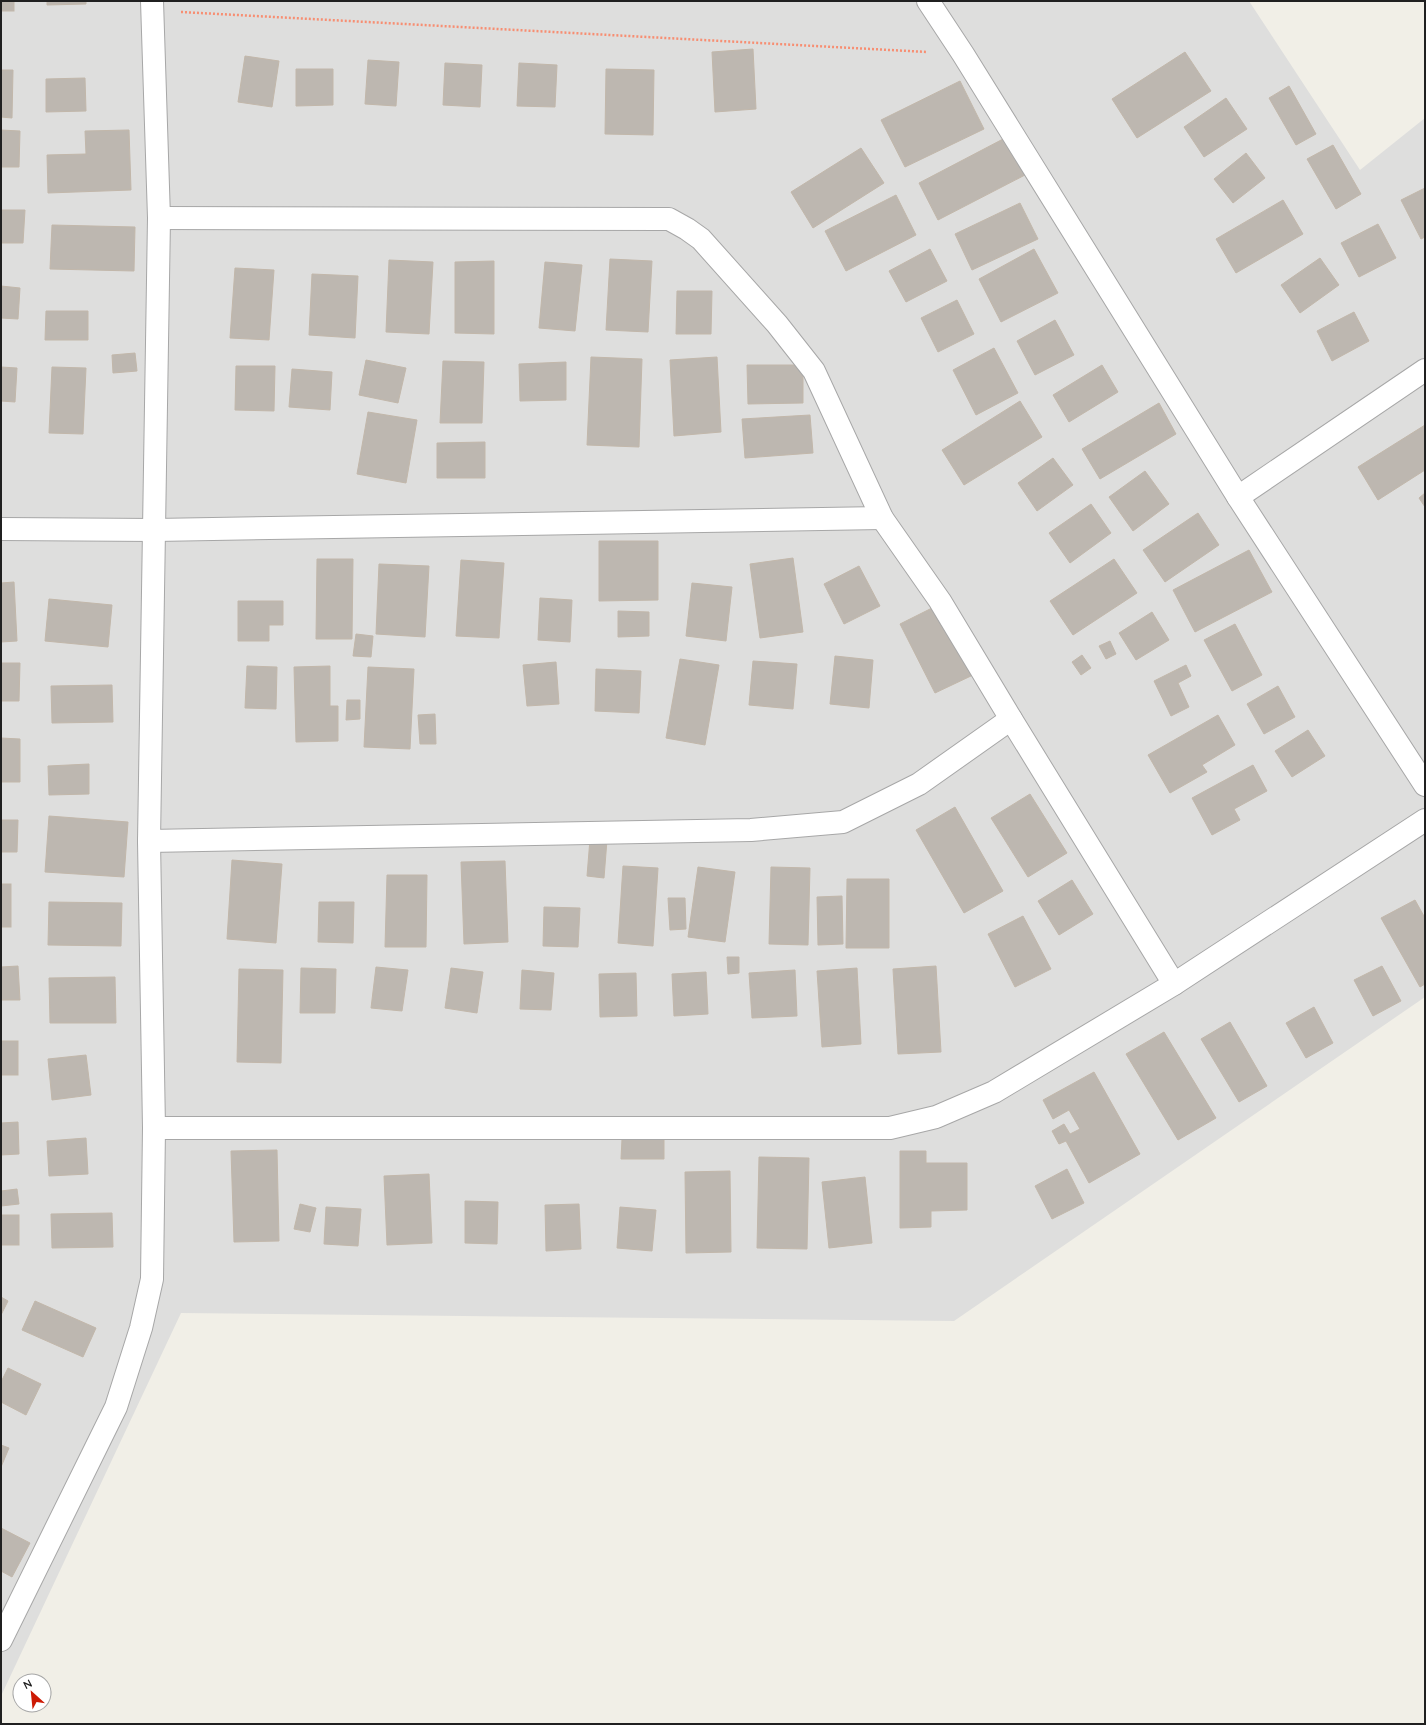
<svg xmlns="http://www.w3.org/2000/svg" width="1426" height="1725" font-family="Quicksand,sans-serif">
  <rect width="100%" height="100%" fill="#f1efe7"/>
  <path fill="#dededd" d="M1 1H1249L1360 170 1425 118V997L954 1321 181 1313 1 1696Z"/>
  <g fill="#bdb7b0" stroke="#c2b7aa">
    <rect x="1" y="1" width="13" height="10"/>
    <path d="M47 1H86V4L47 5Z"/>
    <path d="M753 49 756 109 715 112 712 52Z"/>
    <path d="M1185 52 1211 91 1137 138 1112 99Z"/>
    <path d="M245 56 279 61 272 107 238 102Z"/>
    <path d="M368 60 399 62 396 106 365 104Z"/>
    <path d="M445 63 482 65 480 107 443 105Z"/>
    <path d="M519 63 557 65 555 107 517 106Z"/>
    <path d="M296 69H333V105L296 106Z"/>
    <path d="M606 69 654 70 653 135 605 134Z"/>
    <path d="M1 70H13L12 118 1 117Z"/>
    <path d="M85 78 86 111 46 112V79Z"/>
    <path d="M960 81 984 129 905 167 881 120Z"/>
    <path d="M1289 86 1316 134 1296 145 1269 98Z"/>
    <path d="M1226 98 1247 129 1204 157 1184 127Z"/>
    <path d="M1 130 20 131 19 167H1Z"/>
    <path d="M129 130 131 190 48 193 47 155 86 154 85 131Z"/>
    <path d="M1005 138 1025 175 938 220 919 183Z"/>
    <path d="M1333 145 1361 194 1336 209 1307 159Z"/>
    <path d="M861 148 884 183 813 228 791 192Z"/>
    <path d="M1246 153 1265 178 1233 203 1214 179Z"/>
    <path d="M1425 188V237L1421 239 1401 200Z"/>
    <path d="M896 195 916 235 846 271 825 231Z"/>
    <path d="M1283 200 1303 234 1236 273 1216 239Z"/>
    <path d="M1020 203 1038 239 972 270 955 234Z"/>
    <path d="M1 210H25L23 243H1Z"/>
    <path d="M1378 224 1396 258 1359 277 1341 243Z"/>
    <path d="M52 225 135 227 134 271 50 269Z"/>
    <path d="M930 249 947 281 906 302 889 271Z"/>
    <path d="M1034 249 1058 293 1001 322 979 279Z"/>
    <path d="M1320 258 1339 285 1300 313 1281 285Z"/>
    <path d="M610 259 652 261 648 332 606 330Z"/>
    <path d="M389 260 433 262 429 334 386 332Z"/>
    <path d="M494 261V334L455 333V262Z"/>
    <path d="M545 262 582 265 575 331 539 328Z"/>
    <path d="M235 268 274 270 269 340 230 338Z"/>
    <path d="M312 274 358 276 355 338 309 335Z"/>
    <path d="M1 286 20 288 18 319 1 318Z"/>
    <path d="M677 291H712L711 334H676Z"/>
    <path d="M957 300 974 334 938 352 921 318Z"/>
    <path d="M46 311H88V340H45Z"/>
    <path d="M1354 312 1369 341 1332 361 1317 331Z"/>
    <path d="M1055 320 1074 355 1035 375 1017 341Z"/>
    <path d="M994 348 1018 393 976 415 953 370Z"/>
    <path d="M135 353 137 371 113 373 112 355Z"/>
    <path d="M591 357 642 359 639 447 587 445Z"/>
    <path d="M717 357 721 432 674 436 670 360Z"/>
    <path d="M366 360 406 368 398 403 359 395Z"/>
    <path d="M443 361 484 362 482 423H440Z"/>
    <path d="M566 362V400L520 401 519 364Z"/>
    <path d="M747 365H803V403L748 404Z"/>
    <path d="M1102 365 1118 392 1069 422 1053 395Z"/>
    <path d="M236 366H275L274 411 235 410Z"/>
    <path d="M1 367 17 368 15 402 1 401Z"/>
    <path d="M52 367 86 368 83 434 49 433Z"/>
    <path d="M292 369 332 372 330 410 289 407Z"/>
    <path d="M1020 401 1042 437 964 485 942 450Z"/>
    <path d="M1159 403 1176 434 1100 479 1082 449Z"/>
    <path d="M368 412 417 420 406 483 357 474Z"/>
    <path d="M810 415 813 453 745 458 742 419Z"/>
    <path d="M1425 425V470L1378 500 1358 467Z"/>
    <path d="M485 442V478H437V443Z"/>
    <path d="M1053 458 1073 485 1037 511 1018 483Z"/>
    <path d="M1145 471 1169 504 1133 531 1109 497Z"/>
    <path d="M1425 493V507L1419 498Z"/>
    <path d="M1091 504 1111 533 1070 563 1049 533Z"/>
    <path d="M1198 513 1219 545 1165 582 1143 550Z"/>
    <path d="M599 541H658V600L599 601Z"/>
    <path d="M1249 550 1272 592 1195 632 1173 590Z"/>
    <path d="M793 558 803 632 760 638 750 564Z"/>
    <path d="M317 559H353L352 639H316Z"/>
    <path d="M1114 559 1137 593 1073 635 1050 601Z"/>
    <path d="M461 560 504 563 499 638 456 636Z"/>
    <path d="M379 564 429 566 425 637 376 634Z"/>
    <path d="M859 566 880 606 844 624 824 584Z"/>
    <path d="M14 582 17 641 1 642V583Z"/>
    <path d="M692 583 732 587 726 641 686 636Z"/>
    <path d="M540 598 572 600 570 642 538 640Z"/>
    <path d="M49 599 112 605 108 647 45 641Z"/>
    <path d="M238 601H283V625H269V641H238Z"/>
    <path d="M938 605 973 675 935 693 900 624Z"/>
    <path d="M618 611 649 612V636L618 637Z"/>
    <path d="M1152 612 1169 640 1136 660 1119 633Z"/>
    <path d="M1235 624 1262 675 1232 691 1204 640Z"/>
    <path d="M356 634 373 636 371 657 353 656Z"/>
    <path d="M1110 641 1116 654 1106 659 1099 646Z"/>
    <path d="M1082 655 1091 668 1081 675 1072 662Z"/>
    <path d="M835 656 873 660 869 708 830 704Z"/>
    <path d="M680 659 719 665 705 745 666 738Z"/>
    <path d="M753 661 797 664 793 709 749 705Z"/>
    <path d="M556 662 559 704 527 706 523 665Z"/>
    <path d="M1 663H20L19 701H1Z"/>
    <path d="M1186 665 1191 676 1178 683 1189 707 1171 716 1154 681Z"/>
    <path d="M247 666 277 667 276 709 245 708Z"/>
    <path d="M330 666V706H338V741L296 742 294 667Z"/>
    <path d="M368 667 414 669 410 749 364 747Z"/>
    <path d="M596 669 641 671 639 713 595 711Z"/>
    <path d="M112 685 113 722 52 723 51 686Z"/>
    <path d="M1278 686 1295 717 1264 734 1247 704Z"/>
    <path d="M347 700H360V719L346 720Z"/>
    <path d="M435 714 436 744H420L418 715Z"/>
    <path d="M1218 715 1235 745 1202 765 1207 772 1170 793 1148 755Z"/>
    <path d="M1308 730 1325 756 1292 777 1275 751Z"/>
    <path d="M1 738 20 739V782H1Z"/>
    <path d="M89 764V794L49 795 48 766Z"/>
    <path d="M1253 765 1267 791 1234 809 1240 820 1212 835 1192 798Z"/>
    <path d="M1030 794 1067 853 1028 877 991 818Z"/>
    <path d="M955 807 1003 891 964 913 916 830Z"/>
    <path d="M49 816 128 822 124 877 45 872Z"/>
    <path d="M1 820H18L17 852H1Z"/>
    <path d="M590 839 607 840 604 878 587 876Z"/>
    <path d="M232 860 282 864 276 943 227 939Z"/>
    <path d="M505 861 508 942 464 944 461 862Z"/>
    <path d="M623 866 658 868 653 946 618 943Z"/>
    <path d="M698 867 735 872 725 942 688 937Z"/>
    <path d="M771 867 810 868 808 945 769 944Z"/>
    <path d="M387 875H427L426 947H385Z"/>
    <path d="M847 879H889V948H846Z"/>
    <path d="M1072 880 1093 914 1059 935 1038 901Z"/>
    <rect x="1" y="884" width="10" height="43"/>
    <path d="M842 896 843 944 818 945 817 897Z"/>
    <path d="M668 898H685L686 929 670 930Z"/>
    <path d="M1415 900 1425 918V984L1420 987 1381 918Z"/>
    <path d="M49 902 122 903 121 946 48 945Z"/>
    <path d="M319 902H354L353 943 318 942Z"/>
    <path d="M544 907 580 908 578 947 543 946Z"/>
    <path d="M1023 916 1051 969 1015 987 988 934Z"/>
    <path d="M727 957H739V973L728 974Z"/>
    <path d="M18 966 20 1000H1V967Z"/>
    <path d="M936 966 941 1052 898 1054 893 969Z"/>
    <path d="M1382 966 1401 1001 1373 1016 1354 980Z"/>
    <path d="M376 967 408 970 402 1011 371 1008Z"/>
    <path d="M301 968 336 969 335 1013H300Z"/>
    <path d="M451 968 483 972 477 1013 445 1008Z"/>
    <path d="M857 968 861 1044 822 1047 817 971Z"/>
    <path d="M239 969 283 970 281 1063 237 1062Z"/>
    <path d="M522 970 554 973 551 1010 520 1009Z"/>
    <path d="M795 970 797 1016 752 1018 749 973Z"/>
    <path d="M706 972 708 1014 674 1016 672 974Z"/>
    <path d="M636 973 637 1016 600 1017 599 974Z"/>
    <path d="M115 977 116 1023H50L49 978Z"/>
    <path d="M1314 1007 1333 1043 1306 1058 1286 1023Z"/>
    <path d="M1230 1022 1267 1086 1239 1102 1201 1039Z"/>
    <path d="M1164 1032 1216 1118 1178 1140 1126 1054Z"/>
    <rect x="1" y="1041" width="17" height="34"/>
    <path d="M86 1055 91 1095 52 1100 48 1059Z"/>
    <path d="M1094 1072 1140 1154 1089 1183 1066 1141 1059 1144 1052 1131 1064 1124 1070 1134 1080 1129 1069 1110 1053 1119 1043 1100Z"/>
    <path d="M18 1122 19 1154 1 1155V1123Z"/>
    <path d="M86 1138 88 1174 49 1176 47 1141Z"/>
    <path d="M622 1139H664V1159H621Z"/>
    <path d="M277 1150 279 1241 234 1242 231 1151Z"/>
    <path d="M900 1151H926V1163H967V1210L931 1211V1227L900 1228Z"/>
    <path d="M759 1157 809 1158 807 1249 757 1248Z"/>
    <path d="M1067 1169 1084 1203 1052 1219 1035 1186Z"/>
    <path d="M730 1171 731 1252 686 1253 685 1172Z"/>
    <path d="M429 1174 432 1243 387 1245 384 1176Z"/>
    <path d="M865 1177 872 1243 829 1248 822 1182Z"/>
    <path d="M17 1189 19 1204 1 1206V1191Z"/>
    <path d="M465 1201 498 1202 497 1244 465 1243Z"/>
    <path d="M300 1204 316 1208 310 1232 294 1229Z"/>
    <path d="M579 1204 581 1249 546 1251 545 1205Z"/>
    <path d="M326 1207 361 1209 358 1246 324 1244Z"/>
    <path d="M620 1207 656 1210 652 1251 617 1248Z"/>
    <path d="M112 1213 113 1247 52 1248 51 1214Z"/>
    <rect x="1" y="1215" width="18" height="30"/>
    <path d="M1 1297 8 1301 1 1315Z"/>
    <path d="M35 1301 96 1328 83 1357 22 1330Z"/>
    <path d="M8 1368 41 1384 26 1415 1 1402V1382Z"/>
    <path d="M1 1445 9 1448 1 1467Z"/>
    <path d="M1 1528 30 1543 12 1577 1 1571Z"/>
  </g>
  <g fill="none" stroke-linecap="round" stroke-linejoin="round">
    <defs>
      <g id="minor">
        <path d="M928 1 963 54 1238 497 1425 785"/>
        <path d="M159 218 669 219 687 229 701 239 777 324 814 371 882 518 940 601 1011 719 1174 984"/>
        <path d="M1238 497 1425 370"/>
        <path d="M1 529 155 530 882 518"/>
        <path d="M149 841 751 830 843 822 919 784 1011 719"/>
        <path d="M154 1128H890L936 1117 994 1092 1174 984 1425 820"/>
        <path d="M1 1640 116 1407 141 1328 152 1279 154 1128 149 841 159 218 152 1"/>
      </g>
    </defs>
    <use href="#minor" stroke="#a7a7a7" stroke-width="24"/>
    <path stroke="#f78e72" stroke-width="2.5" stroke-dasharray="2 2" stroke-linecap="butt" d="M181 12 927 52"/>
    <use href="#minor" stroke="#fff" stroke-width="22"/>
  </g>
  <rect width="1426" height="1725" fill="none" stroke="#202020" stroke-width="4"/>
  <g transform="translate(32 1693) rotate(333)"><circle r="19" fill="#ffffff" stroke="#a6a6a6"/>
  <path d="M0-3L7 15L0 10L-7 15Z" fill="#cd1a04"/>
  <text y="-6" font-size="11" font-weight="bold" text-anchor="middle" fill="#202020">N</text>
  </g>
</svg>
